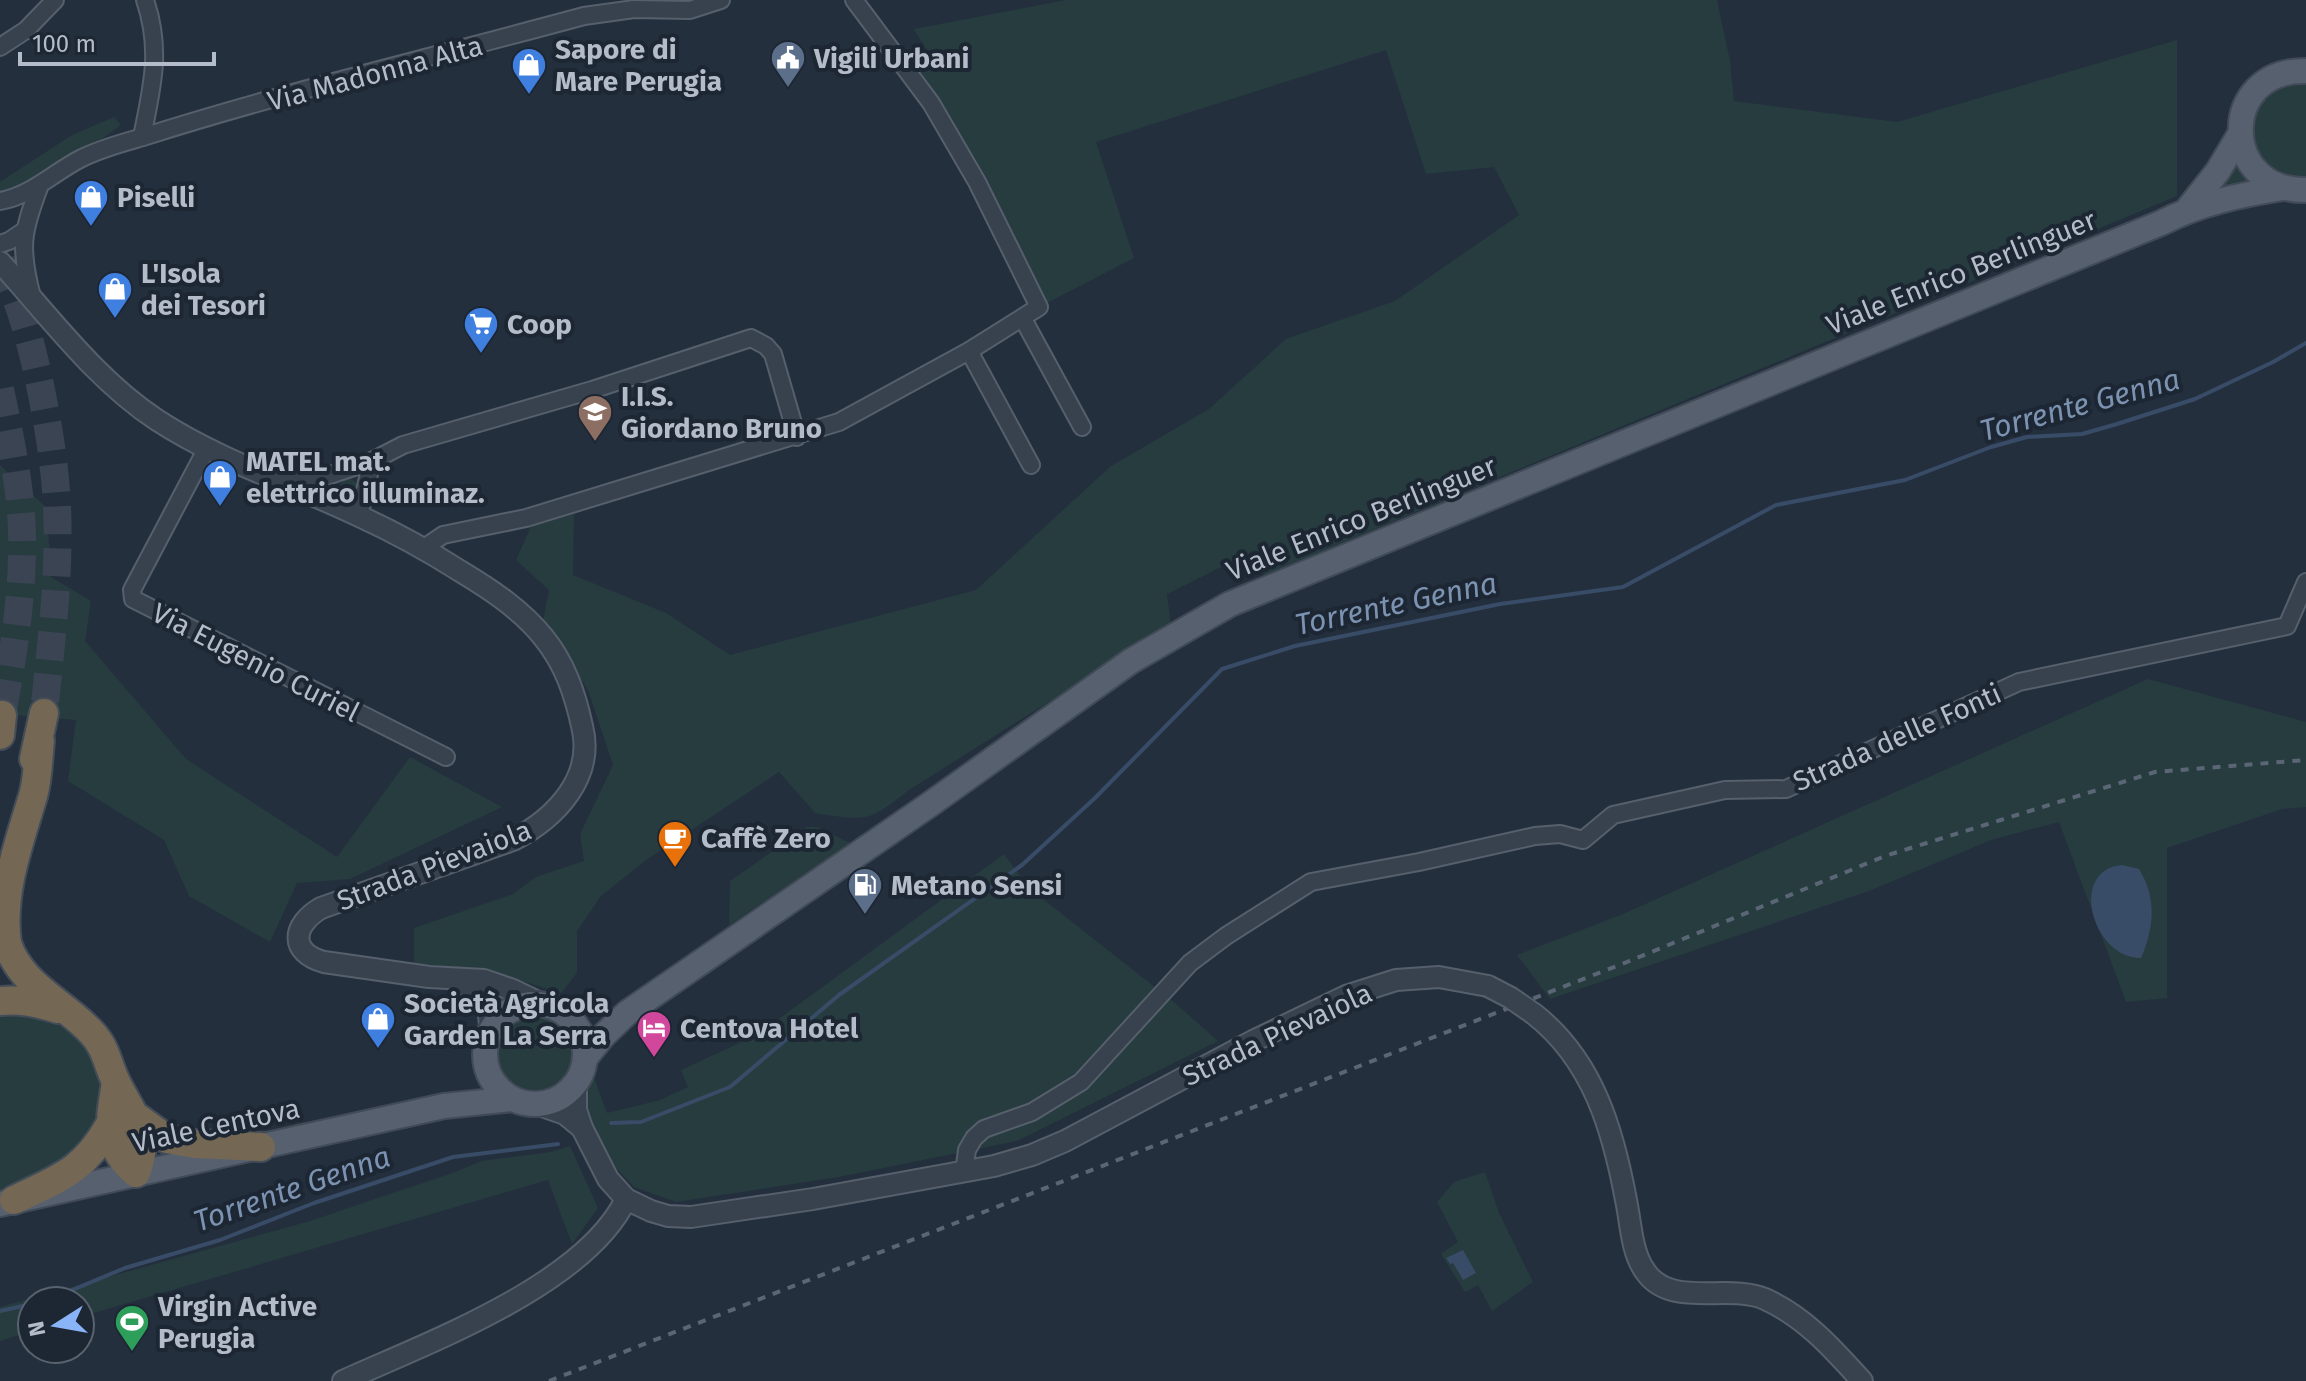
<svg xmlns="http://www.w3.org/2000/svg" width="2306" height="1381" font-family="'Fira Sans',sans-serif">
  <rect width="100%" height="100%" fill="#242f3e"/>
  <g fill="#263c3f">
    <path d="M1066 0H1717L1730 61 1734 101 1897 122 2177 40V196L1264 575 1255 550 1167 594 1171 625 909 790C867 823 867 821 815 813L779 772 646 860 601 896 577 931V973L561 993 492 972 414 963V928L513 894 536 877 584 861 580 834 613 765 588 690 543 621 549 590 516 560 533 522 574 511 573 575 666 613 730 655 976 590 1111 466 1209 409 1286 339 1395 301 1519 215 1494 167 1426 174 1386 50 1096 142 1134 258 1039 307 923 91 913 61 927 51 914 29Z"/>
    <path d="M2306 81V179L2285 177 2271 170 2252 145 2253 112 2274 87Z"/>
    <path d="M114 117 121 125 103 138 63 157 10 192 0 195V182L72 135Z"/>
    <path d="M2236 154 2254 182 2211 198Z"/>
    <path d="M0 465 47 508 51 577 91 601 85 641 186 759 337 857 410 757 502 807 350 879 297 883 270 942 189 896 164 840 68 781 76 720 0 714Z"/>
    <circle cx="349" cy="489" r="10"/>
    <path d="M2148 679 2306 722V807L2282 809 2167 848V998L2126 1002 2059 822 1991 840 1869 891 1550 999 1517 955 1623 914Z"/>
    <path d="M807 827H817L850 843 729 925 730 881Z"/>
    <path d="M1004 854 1029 888 1175 1003 1218 1041 1017 1141 839 1177 676 1202 634 1187 604 1156 583 1119V1095L592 1072 607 1113 660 1100 688 1087 681 1070 748 1039 776 1021Z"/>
    <path d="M0 1009 70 1023 97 1056 108 1096 79 1158 34 1182 0 1191Z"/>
    <circle cx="537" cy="1054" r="39"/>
    <path d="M570 1146 598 1208 572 1244 548 1180 80 1317V1301H32V1331L0 1341V1307L310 1221 455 1172 481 1161 551 1152Z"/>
    <path d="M1485 1172 1499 1213 1533 1282 1492 1311 1478 1285 1465 1292 1441 1254 1458 1242 1437 1202 1454 1182Z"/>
  </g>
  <g fill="#394c67">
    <path d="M2122 865 2139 869C2157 898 2154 928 2141 958 2093 959 2067 870 2122 865Z"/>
    <path d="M1463 1250 1476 1273 1463 1280 1453 1263 1450 1264 1446 1258Z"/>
  </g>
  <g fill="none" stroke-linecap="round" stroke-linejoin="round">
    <g stroke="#394c67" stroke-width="4">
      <path d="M611 1123 641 1122 730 1087 839 995 1022 865 1095 798 1222 669 1295 646 1500 604 1623 587 1776 505 1905 480 1991 447 2027 437 2082 434 2117 424 2195 399 2273 362 2306 343"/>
      <path d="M46 1301 125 1268 220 1240 314 1203 453 1157 558 1144"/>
      <path d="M0 1311 32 1304"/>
    </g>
    <g stroke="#3a4453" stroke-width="28" stroke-dasharray="28 14" stroke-linecap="butt">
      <path d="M1 262C20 302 31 342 40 385 48 424 55 465 57 506 60 575 51 644 44 713"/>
      <path d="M0 389C11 443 24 499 22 555 21 609 12 661 2 715"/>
    </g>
    <defs>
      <g id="minor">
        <path d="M0 47 26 30 55 0"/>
        <path d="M142 137C152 87 162 50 145 0"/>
        <path d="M0 201C30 196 53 173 80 159 99 149 122 143 143 137 288 91 437 56 584 16L634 9 690 10 721 0"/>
        <path d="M0 244 9 241 24 231"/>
        <path d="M32 297C19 247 22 232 40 185"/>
        <path d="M1023 319 1082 427"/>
        <path d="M969 351 1031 465"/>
        <path d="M207 448 132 590 133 599 446 757"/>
        <path d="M372 461 403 445 592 390 751 338 766 346 773 354 797 437"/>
        <path d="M286 483 318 479 372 461 359 516"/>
        <path d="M424 548 443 535 526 518 839 422 969 351 1039 307 977 182 931 103 854 0"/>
        <path d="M964 1172 967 1150 974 1138 984 1129 1032 1112 1081 1082 1190 963 1226 936 1311 882 1419 862 1535 836 1560 834 1583 840 1613 815 1725 790 1786 789 2019 682 2287 626 2306 582"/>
      </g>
      <g id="tertiary">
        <path d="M0 262C49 316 96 380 157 420 220 461 292 484 359 516 394 532 427 550 460 571 490 589 522 610 544 638 565 664 575 694 582 726 595 777 556 818 513 840L321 908C292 925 289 952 324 962L429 977 484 980 513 990 542 1004"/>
        <path d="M459 982C485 995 490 1003 490 1032"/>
        <path d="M1534 1014C1593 1060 1613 1130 1626 1200 1631 1223 1631 1251 1645 1271 1670 1309 1728 1283 1765 1299 1805 1317 1833 1349 1862 1381"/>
        <path d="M576 1084V1110L582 1128 608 1179 626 1199 651 1211 668 1216 691 1217 813 1199 994 1166 1032 1155 1065 1141 1253 1041 1346 996 1396 980 1439 977 1488 986"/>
        <path d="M539 1105 565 1114 582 1128"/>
        <path d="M343 1381C427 1343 585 1285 626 1199"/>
      </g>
      <g id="primary">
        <path d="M2306 71C2218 69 2220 192 2306 190"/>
        <path d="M2188 209 2218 171 2240 134"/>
        <circle cx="535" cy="1054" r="50"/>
        <path d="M586 1057 603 1036 627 1013 929 805 1131 661 1230 604 2161 223C2200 203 2240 195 2283 188"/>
        <path d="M0 1204 444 1106 513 1099"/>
      </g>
      <g id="motorway">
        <path d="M0 735 2 715"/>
        <path d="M40 741C38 759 38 779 33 796 19 843 0 893 7 943 20 983 57 999 85 1026 108 1047 105 1060 117 1084 135 1120 151 1131 136 1173 103 1144 110 1122 116 1082"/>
        <path d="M34 759 44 713"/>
        <path d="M0 1001C21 999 38 1003 58 1009"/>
        <path d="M138 1118 167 1139 195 1144 261 1147"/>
        <path d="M14 1200C59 1178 83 1172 109 1126"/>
      </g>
    </defs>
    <use href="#minor" stroke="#565f6c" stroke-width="20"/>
    <use href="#tertiary" stroke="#565f6c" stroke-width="24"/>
    <use href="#primary" stroke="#414a57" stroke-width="28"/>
    <use href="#motorway" stroke="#434c59" stroke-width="32"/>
    <use href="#minor" stroke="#38414e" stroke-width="16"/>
    <use href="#tertiary" stroke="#38414e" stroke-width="20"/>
    <use href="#primary" stroke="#56606e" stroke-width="24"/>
    <use href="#motorway" stroke="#746855" stroke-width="28"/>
    <path stroke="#5a6575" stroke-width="4" stroke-dasharray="8 8" stroke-linecap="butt" d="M549 1381 1627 962 1885 856 2155 772 2306 760"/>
    <defs>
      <path id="tertiary-bridge" d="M1488 986 1511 998 1534 1014"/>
    </defs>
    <use href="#tertiary-bridge" stroke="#565f6c" stroke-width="24" stroke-linecap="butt"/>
    <use href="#tertiary-bridge" stroke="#38414e" stroke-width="20"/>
  </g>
  <defs>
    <symbol id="civic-pin" viewBox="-11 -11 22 30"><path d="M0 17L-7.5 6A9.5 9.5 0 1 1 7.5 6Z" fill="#5c6f8a" stroke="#1d2633"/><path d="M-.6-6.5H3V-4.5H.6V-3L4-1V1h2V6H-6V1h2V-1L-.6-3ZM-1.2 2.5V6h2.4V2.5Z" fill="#fff"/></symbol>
    <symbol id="shop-pin" viewBox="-11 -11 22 30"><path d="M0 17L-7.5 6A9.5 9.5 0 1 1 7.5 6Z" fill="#3f7fe0" stroke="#1d2633"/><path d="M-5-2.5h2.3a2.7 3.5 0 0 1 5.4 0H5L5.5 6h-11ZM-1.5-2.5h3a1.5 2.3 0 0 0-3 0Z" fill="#fff"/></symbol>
    <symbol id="supermarket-pin" viewBox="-11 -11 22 30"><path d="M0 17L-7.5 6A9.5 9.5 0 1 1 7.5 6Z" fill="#3f7fe0" stroke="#1d2633"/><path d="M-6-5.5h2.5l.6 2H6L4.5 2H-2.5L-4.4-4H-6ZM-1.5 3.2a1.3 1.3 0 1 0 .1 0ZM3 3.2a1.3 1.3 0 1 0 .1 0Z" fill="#fff"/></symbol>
    <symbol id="school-pin" viewBox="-11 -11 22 30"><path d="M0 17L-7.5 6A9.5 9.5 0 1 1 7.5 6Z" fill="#8d6e63" stroke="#1d2633"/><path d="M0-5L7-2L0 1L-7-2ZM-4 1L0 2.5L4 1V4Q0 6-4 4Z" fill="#fff"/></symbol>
    <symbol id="cafe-pin" viewBox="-11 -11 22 30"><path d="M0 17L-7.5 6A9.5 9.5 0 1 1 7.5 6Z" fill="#e8710a" stroke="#1d2633"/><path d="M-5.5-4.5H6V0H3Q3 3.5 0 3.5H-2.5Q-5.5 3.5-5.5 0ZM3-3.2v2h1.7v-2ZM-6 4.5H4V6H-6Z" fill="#fff"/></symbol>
    <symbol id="fuel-pin" viewBox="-11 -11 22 30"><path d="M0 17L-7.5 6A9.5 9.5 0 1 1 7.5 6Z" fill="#5c6f8a" stroke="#1d2633"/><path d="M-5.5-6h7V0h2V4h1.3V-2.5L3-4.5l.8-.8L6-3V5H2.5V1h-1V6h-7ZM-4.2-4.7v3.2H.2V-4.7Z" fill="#fff"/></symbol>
    <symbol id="hotel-pin" viewBox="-11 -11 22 30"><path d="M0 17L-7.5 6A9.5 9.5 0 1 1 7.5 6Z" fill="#d1479c" stroke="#1d2633"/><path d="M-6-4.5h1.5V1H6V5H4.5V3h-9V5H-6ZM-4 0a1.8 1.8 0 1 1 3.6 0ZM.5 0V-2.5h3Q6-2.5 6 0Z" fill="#fff"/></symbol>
    <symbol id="stadium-pin" viewBox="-11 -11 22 30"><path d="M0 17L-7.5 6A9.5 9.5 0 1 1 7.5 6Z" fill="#2e9e5b" stroke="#1d2633"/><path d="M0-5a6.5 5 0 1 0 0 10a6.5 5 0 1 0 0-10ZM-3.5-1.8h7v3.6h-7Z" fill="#fff"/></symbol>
  </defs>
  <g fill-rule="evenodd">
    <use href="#civic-pin" x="768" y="38" width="40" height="54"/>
    <use href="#shop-pin" x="509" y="45" width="40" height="54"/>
    <use href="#shop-pin" x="71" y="177" width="40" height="54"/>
    <use href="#shop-pin" x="95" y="269" width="40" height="54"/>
    <use href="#supermarket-pin" x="461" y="304" width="40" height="54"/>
    <use href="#school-pin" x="575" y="392" width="40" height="54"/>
    <use href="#shop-pin" x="200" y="457" width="40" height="54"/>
    <use href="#cafe-pin" x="655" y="818" width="40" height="54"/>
    <use href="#fuel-pin" x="845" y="865" width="40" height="54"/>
    <use href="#shop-pin" x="358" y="999" width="40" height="54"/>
    <use href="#hotel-pin" x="634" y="1008" width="40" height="54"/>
    <use href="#stadium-pin" x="112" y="1302" width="40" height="54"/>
  </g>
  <g text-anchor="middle" stroke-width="8" stroke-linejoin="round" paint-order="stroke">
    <g font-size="28" font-weight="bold" fill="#b4bcc9" stroke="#1d2633" text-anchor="start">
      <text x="555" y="59">Sapore di<tspan x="555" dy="32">Mare Perugia</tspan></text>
      <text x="814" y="68">Vigili Urbani</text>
      <text x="117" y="207">Piselli</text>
      <text x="141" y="283">L'Isola<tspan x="141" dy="32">dei Tesori</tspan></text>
      <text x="507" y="334">Coop</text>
      <text x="621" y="406">I.I.S.<tspan x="621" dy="32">Giordano Bruno</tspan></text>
      <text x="246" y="471">MATEL mat.<tspan x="246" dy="32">elettrico illuminaz.</tspan></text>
      <text x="701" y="848">Caffè Zero</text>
      <text x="891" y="895">Metano Sensi</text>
      <text x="404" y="1013">Società Agricola<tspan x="404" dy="32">Garden La Serra</tspan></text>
      <text x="680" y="1038">Centova Hotel</text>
      <text x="158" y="1316">Virgin Active<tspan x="158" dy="32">Perugia</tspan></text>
    </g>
    <g font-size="28" fill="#b4bcc9" stroke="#1d2633">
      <text transform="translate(375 73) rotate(-15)" y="10">Via Madonna Alta</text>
      <text transform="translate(1961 272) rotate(-22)" y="10">Viale Enrico Berlinguer</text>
      <text transform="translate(1361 518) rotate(-22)" y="10">Viale Enrico Berlinguer</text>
      <text transform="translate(256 662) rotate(27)" y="10">Via Eugenio Curiel</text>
      <text transform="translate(1897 737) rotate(-24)" y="10">Strada delle Fonti</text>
      <text transform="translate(434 865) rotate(-21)" y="10">Strada Pievaiola</text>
      <text transform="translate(1277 1034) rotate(-25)" y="10">Strada Pievaiola</text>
      <text transform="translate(216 1125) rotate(-12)" y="10">Viale Centova</text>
    </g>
    <g font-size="30" font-style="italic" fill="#7c92b1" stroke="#1d2633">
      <text transform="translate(2080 405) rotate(-15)" y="10">Torrente Genna</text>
      <text transform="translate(1396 604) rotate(-12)" y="10">Torrente Genna</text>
      <text transform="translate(292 1189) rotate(-19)" y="10">Torrente Genna</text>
    </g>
  </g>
  <g transform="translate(56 1325) rotate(259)"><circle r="38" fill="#1d2633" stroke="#59626f" stroke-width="2"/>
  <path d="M0-6L14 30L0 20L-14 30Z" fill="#8ab4f8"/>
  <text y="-12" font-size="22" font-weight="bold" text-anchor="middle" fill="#b4bcc9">N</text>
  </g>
  <path d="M20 52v12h194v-12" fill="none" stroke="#b4bcc9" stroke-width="4"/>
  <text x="32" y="52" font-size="24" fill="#b4bcc9" stroke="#1d2633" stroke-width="6" paint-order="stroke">100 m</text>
</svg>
